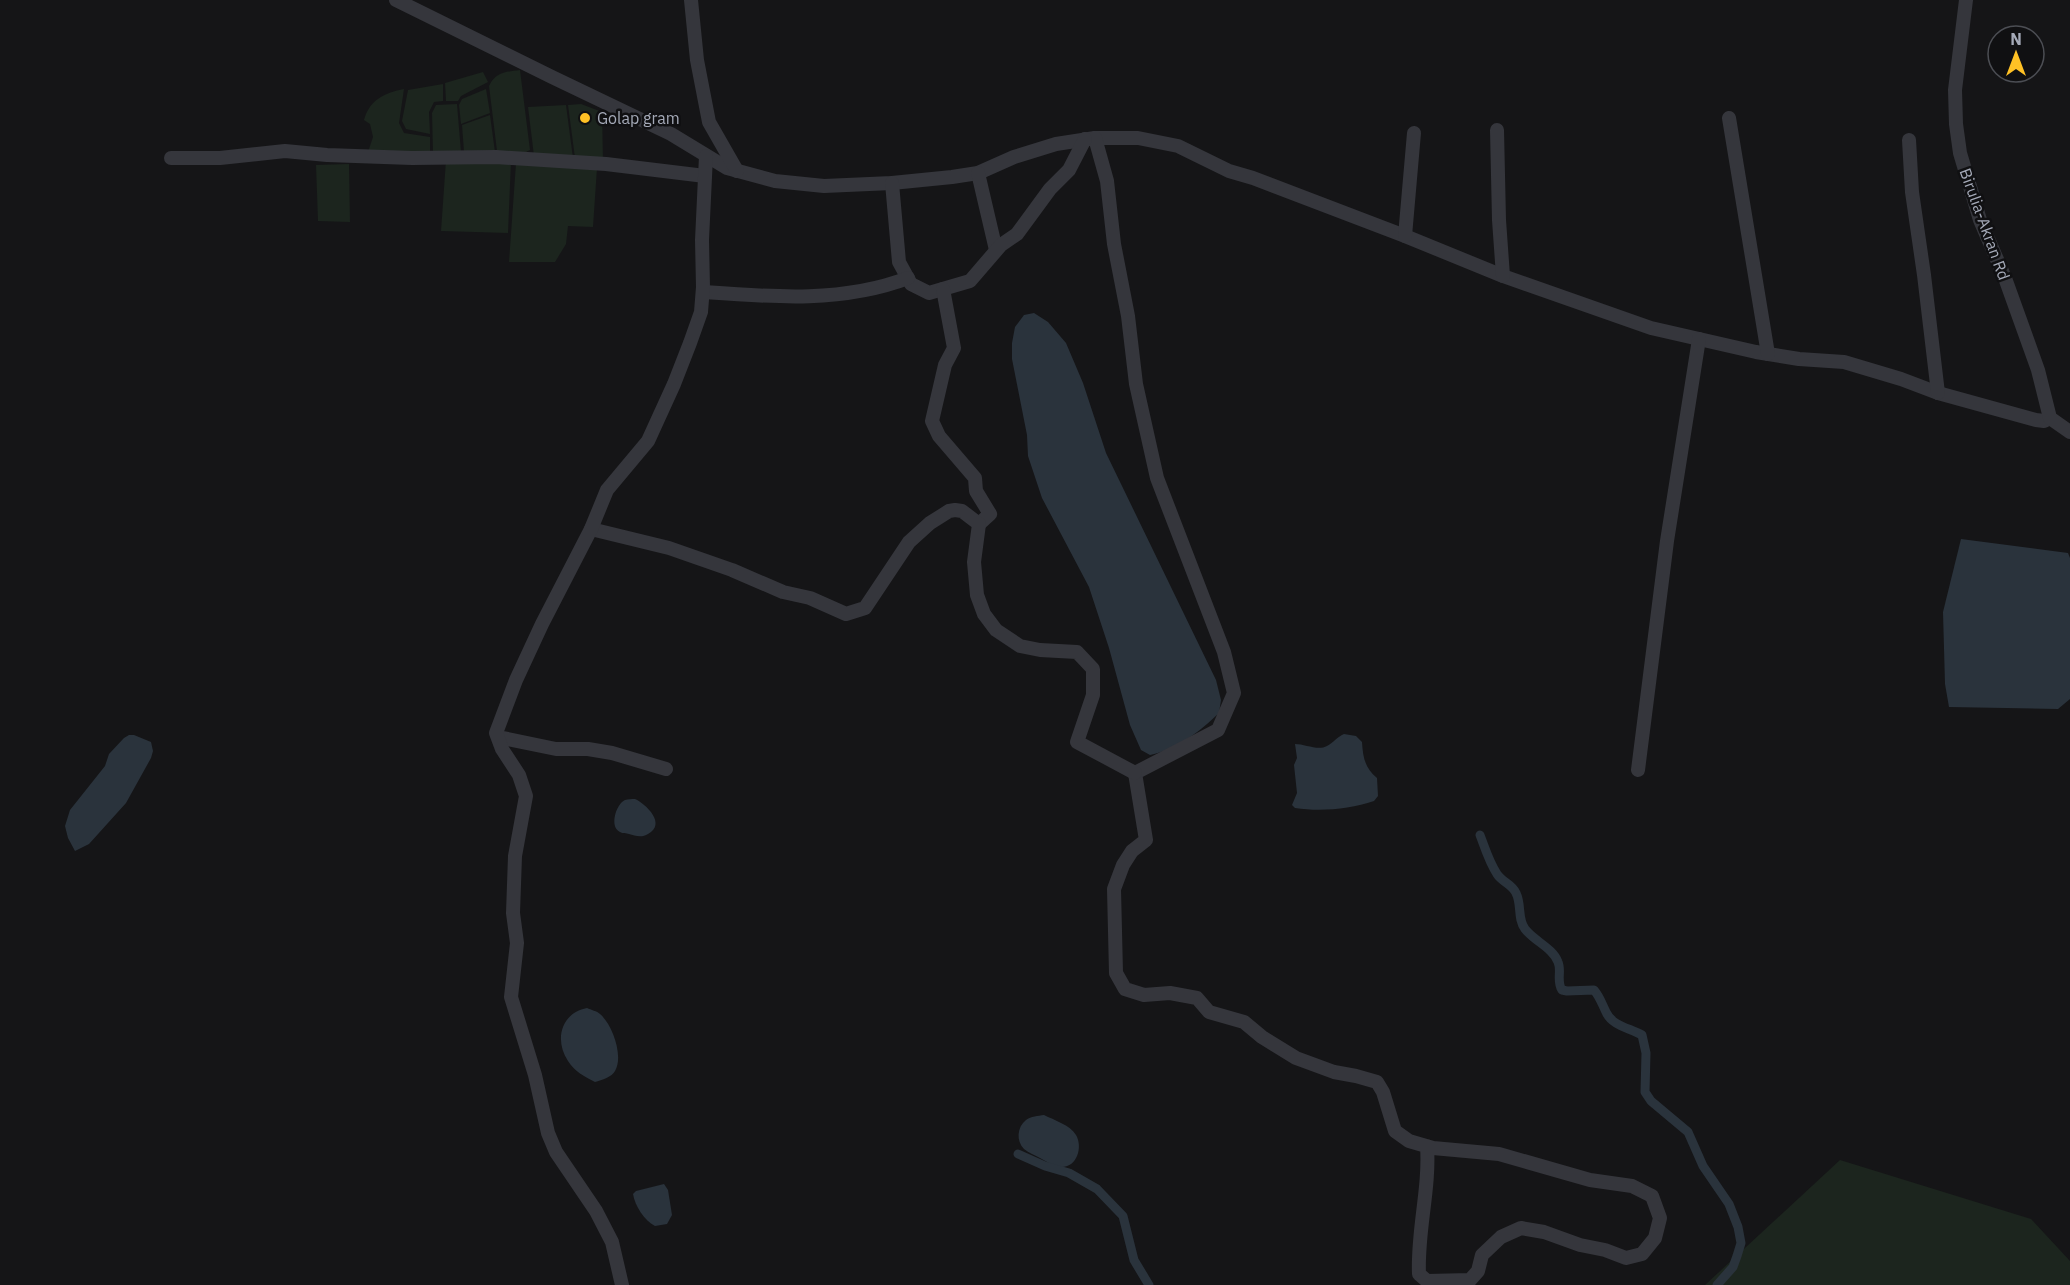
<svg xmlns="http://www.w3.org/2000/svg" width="2070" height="1285" font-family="'IBM Plex Sans',sans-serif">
  <rect width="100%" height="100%" fill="#151517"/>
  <g fill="#1c251e">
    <path d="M520 70 530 150 524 153 497 151 489 86C496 72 505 72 520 70Z"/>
    <path d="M483 72 488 82 461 96 458 101H446L445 83Z"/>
    <path d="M443 84V101L434 102 429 112 430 134 406 129 402 121 408 90Z"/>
    <path d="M404 89 399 123 404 133 430 137V153L368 152 373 137 370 124 364 120C370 99 385 93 404 89Z"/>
    <path d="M486 89 490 113 461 124 459 105 462 99Z"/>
    <path d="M457 104 461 152 433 153 432 113 436 105Z"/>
    <path d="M581 104 602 112 603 161 575 158 568 105Z"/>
    <path d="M566 105 573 158 534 156 528 107Z"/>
    <path d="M490 115 495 152H464L462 125Z"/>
    <path d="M446 160 511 161 508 233 441 231Z"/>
    <path d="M516 163 597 168 593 227 568 226 566 244 555 262H509Z"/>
    <path d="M349 164 350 222 318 221 316 165Z"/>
    <path d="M1840 1160 2031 1219 2070 1261V1285H1705Z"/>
  </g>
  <g fill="#2a333c">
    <path d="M1034 313 1048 322 1066 343 1083 383 1106 453 1216 680 1221 700 1219 713C1199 732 1178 749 1150 755L1141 750 1130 725 1109 648 1089 587 1042 498 1028 456 1027 435 1012 359V343L1015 327 1024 315Z"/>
    <path d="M1961 539 2068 553 2070 558V699L2058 709 1949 707 1945 684 1943 612Z"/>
    <path d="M1344 734 1356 736 1362 742C1363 758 1365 768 1377 778L1378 796 1374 801C1350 809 1321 812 1295 808L1292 805 1297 793 1294 765 1297 758 1295 744C1305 744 1318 751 1327 746 1333 743 1337 737 1344 734Z"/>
    <path d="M129 735H134L151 742 153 751 151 758 126 803 89 844 75 851 68 838 65 826 70 810 105 766 109 754 124 738Z"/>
    <path d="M635 799C646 804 667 824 648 834 642 838 635 836 629 834 626 833 623 834 620 832 609 827 616 804 625 800 628 799 632 799 635 799Z"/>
    <path d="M587 1008C591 1010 597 1011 600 1014 612 1024 624 1056 615 1071 612 1077 602 1080 595 1082 585 1077 574 1071 568 1061 554 1040 561 1013 587 1008Z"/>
    <path d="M1044 1115C1054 1120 1070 1125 1076 1135 1083 1147 1077 1167 1062 1167 1054 1167 1047 1162 1040 1158 1035 1155 1029 1153 1024 1149 1016 1141 1017 1127 1026 1120 1031 1116 1038 1116 1044 1115Z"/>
    <path d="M664 1184 668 1190 672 1215 667 1224 655 1226C644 1220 635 1206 633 1194L636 1191Z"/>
  </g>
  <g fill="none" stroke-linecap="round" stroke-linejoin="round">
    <g stroke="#2a333c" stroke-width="9">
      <path d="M1480 835C1485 848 1489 862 1497 874 1502 882 1512 884 1516 893 1522 905 1517 918 1525 929 1534 941 1553 948 1558 962 1562 971 1556 981 1562 990L1567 991 1594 990C1600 997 1602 1004 1606 1012 1612 1026 1630 1028 1642 1035L1646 1053 1645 1092 1651 1101 1688 1132 1703 1166 1729 1204 1738 1227 1741 1243 1737 1256 1733 1267 1717 1285"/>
      <path d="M1018 1154 1045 1166 1069 1173 1097 1189 1123 1216 1134 1260 1149 1285"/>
    </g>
    <g stroke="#35363c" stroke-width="14">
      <path d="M396 0 552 77 671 134 727 168 775 181 824 186 892 183 952 177 978 173 1014 157 1056 144 1095 138H1138L1178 146 1229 171 1253 178 1405 236 1503 276 1651 328 1756 352 1799 359 1844 362 1901 379 1938 393 2036 420 2044 421 2050 418"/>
      <path d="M691 0 697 60 709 122 737 171"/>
      <path d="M1966 0 1955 90 1956 124 1960 153 1980 220 2005 278 2038 370 2050 418 2070 432"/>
      <path d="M1729 118 1768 354"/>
      <path d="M1497 130 1499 220 1503 276"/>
      <path d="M1095 138 1107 181 1114 244 1128 316 1136 384 1157 478 1224 652 1234 693 1218 730 1135 773 1146 840 1132 851 1123 865 1114 889 1116 973 1125 989 1144 995 1170 993 1197 998 1209 1012 1244 1022 1262 1037 1296 1058 1334 1072 1356 1076 1377 1082 1383 1092 1395 1131 1409 1141 1433 1148 1499 1154 1590 1180 1632 1186 1652 1196 1660 1218 1655 1238 1642 1254 1626 1258 1605 1250 1580 1245 1544 1232 1521 1228 1501 1237 1482 1255 1478 1271 1470 1280 1427 1281 1419 1274C1417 1231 1430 1189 1427 1146"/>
      <path d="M1909 140 1912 192 1924 275 1938 393"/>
      <path d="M171 158H220L285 151 327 155 412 158 496 157 606 164 705 176"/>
      <path d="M978 173 996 250"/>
      <path d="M892 183 899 262 911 284 929 293 970 281 1001 245 1017 234 1050 189 1069 170 1085 139"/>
      <path d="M1405 236 1414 133"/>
      <path d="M943 289 954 348 945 365 932 421 939 436 975 478 976 491 990 514 979 524"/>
      <path d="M703 292C771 297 843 303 908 278"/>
      <path d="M591 529 669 548 732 570 783 592 810 598 846 614 865 608 909 542 930 523 949 511 955 510 962 511 979 524 974 562 977 595 984 614 996 630 1020 646 1040 650 1077 652 1093 669V695L1077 742 1135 773"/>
      <path d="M498 737 556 749H588L612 753 666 769"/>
      <path d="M1638 770 1667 541 1699 339"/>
      <path d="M622 1285 612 1242 596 1211 556 1152 548 1133 535 1075 511 997 517 943 513 913 515 856 526 796 519 775 502 749 496 733 516 680 542 624 591 529 607 490 648 441 674 384 690 343 701 312 703 287 702 240 706 156"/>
    </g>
  </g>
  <circle fill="#ffc125" stroke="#101012" stroke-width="2" cx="585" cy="118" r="6"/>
  <g text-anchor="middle" stroke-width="5" stroke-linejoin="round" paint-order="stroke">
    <g font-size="16" fill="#a5aab8" stroke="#101012" text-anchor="start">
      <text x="597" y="124">Golap gram</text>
    </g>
    <g font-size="16" fill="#a5aab8" stroke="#101012">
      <text transform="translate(1985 224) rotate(70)" y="6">Birulia-Akran Rd</text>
    </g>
  </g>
  <g transform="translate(2016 54)"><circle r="28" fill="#101012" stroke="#4c4e54" stroke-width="1.5"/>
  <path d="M0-4.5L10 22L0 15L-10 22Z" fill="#ffc125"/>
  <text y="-9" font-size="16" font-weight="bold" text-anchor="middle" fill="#a5aab8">N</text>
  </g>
</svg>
